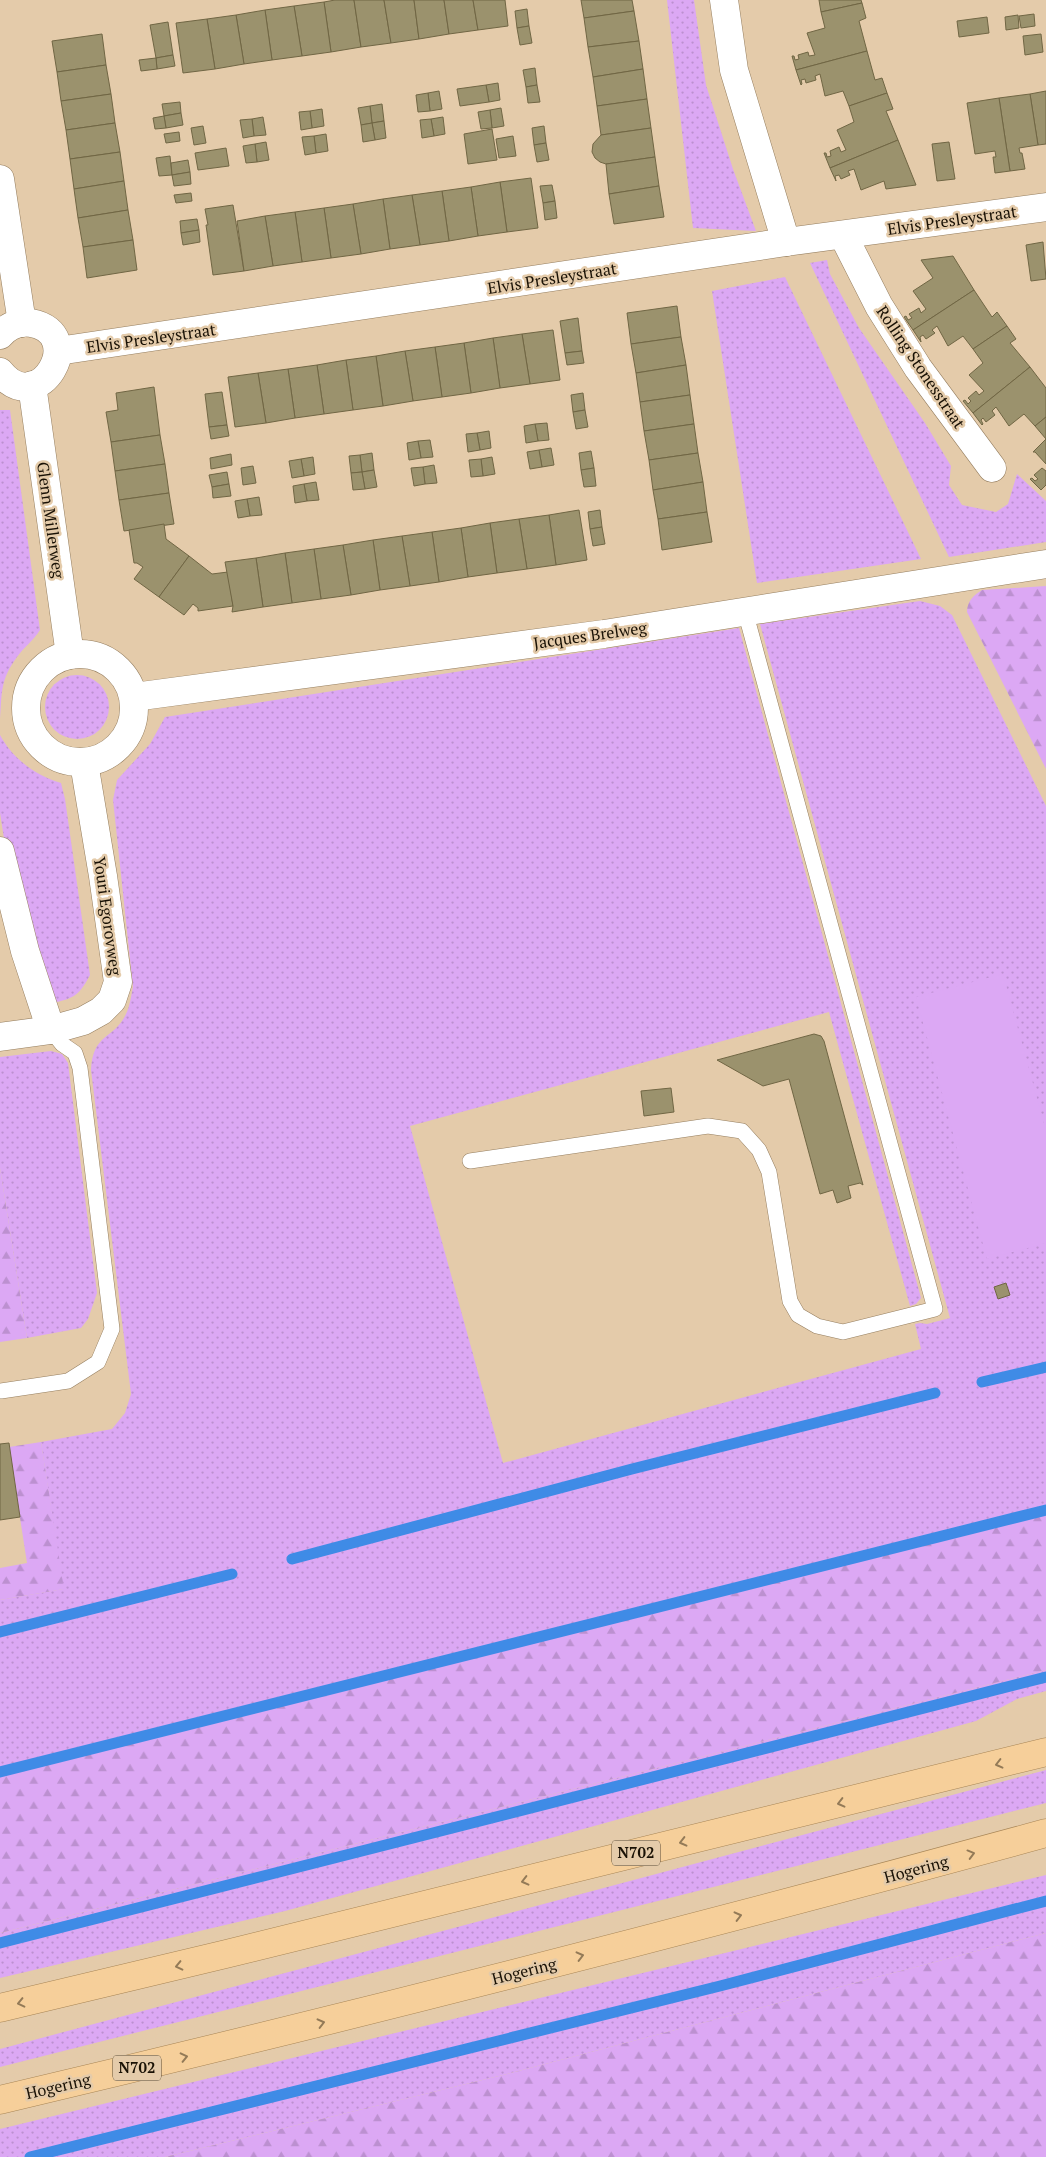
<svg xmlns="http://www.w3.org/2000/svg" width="1046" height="2157" font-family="'PT Serif',serif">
  <defs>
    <pattern id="grass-dots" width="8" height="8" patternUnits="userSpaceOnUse" patternTransform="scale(1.25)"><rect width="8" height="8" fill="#dca8f4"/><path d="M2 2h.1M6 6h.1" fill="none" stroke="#bc90d0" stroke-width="1.8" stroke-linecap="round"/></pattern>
    <pattern id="forest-firs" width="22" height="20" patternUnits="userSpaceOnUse" patternTransform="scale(1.25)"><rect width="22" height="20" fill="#dca8f4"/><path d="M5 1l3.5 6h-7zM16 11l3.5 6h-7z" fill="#bc90d0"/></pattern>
  </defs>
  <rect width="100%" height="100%" fill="#e4cbaa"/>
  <g fill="url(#grass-dots)">
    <path d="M667 0H694L706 85 733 169 756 231 693 228Z"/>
    <path d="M827 260 830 274 859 328 925 423 951 466 949 485 962 505 996 512 1008 504 1017 474 1046 501V542L949 557 810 263Z"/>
    <path d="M785 277 921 559 757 583 712 291Z"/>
    <path d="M0 410H10L40 630C33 641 24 647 17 657 0 680 2 693 0 719Z"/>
    <path d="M920 601 940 606 952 615 1046 806V1515L0 1775V1600L63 1589 41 1442 112 1429 125 1413 131 1394 91 1070C93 1032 114 1040 126 1014 130 1006 131 996 133 987L113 800 117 780 150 744 165 717 739 628 921 1298 916 1304 910 1306 829 1012 410 1126 503 1463 921 1349 915 1324 920 1323 927 1324 950 1318 760 624Z"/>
    <circle cx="77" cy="707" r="32"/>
    <path d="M0 735C13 759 35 775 61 783L65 799 90 975C78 998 72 999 47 1004L5 845 0 813Z"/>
    <path d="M51 1051 62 1054 68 1063 97 1293 88 1319 81 1328 27 1338 0 1168V1057Z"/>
    <path d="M1046 1670V1691L1017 1699 976 1721 285 1911 0 1978V1933Z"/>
    <path d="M1046 1770V1803L0 2067V2049Z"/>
    <path d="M1046 1875V1933L503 2075 165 2157H0V2129Z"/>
  </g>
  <g fill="url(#forest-firs)">
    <path d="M1046 586V769L967 612C967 601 974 595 982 590Z"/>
    <path d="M0 1168 27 1338 0 1342Z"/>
    <path d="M41 1442 64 1589 0 1600V1568L27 1563 9 1447Z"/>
    <path d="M1046 1515V1670L0 1933V1775Z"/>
    <path d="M1046 1933V2157H165L503 2075Z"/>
  </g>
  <path fill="#dca8f4" d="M1003 974 1046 1131V1243L987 1259 916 997Z"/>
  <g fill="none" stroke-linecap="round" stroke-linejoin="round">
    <g stroke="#3f8be6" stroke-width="11">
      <path d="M982 1382 1046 1367"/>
      <path d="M292 1559 632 1469 935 1393"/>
      <path d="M0 1632 232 1574"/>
      <path d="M0 1772 1046 1510"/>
      <path d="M0 1943 1046 1677"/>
      <path d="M30 2157 720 1986 1046 1901"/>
    </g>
  </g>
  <g fill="#9b926d" stroke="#706644">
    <path d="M335 0H354L361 47 331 52 324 2Z"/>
    <path d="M354 0H384L391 43 361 47Z"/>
    <path d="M384 0H414L419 39 391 43Z"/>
    <path d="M414 0H444L449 34 419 39Z"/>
    <path d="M444 0H473L478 30 449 34Z"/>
    <path d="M473 0H505L508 26 478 30Z"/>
    <path d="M581 0H632L634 11 584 18Z"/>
    <path d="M819 0H861L862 3 821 12Z"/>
    <path d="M324 2 331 52 302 56 294 6Z"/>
    <path d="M862 3 866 18 859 21 867 51 796 70 792 56H794L795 60 799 59 798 55 808 52 809 56 815 55 807 33 825 28 821 12Z"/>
    <path d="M294 6 302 56 272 60 265 10Z"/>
    <path d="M527 9 529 26 517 28 515 11Z"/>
    <path d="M265 10 272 60 244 64 236 15Z"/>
    <path d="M634 11 639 41 588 47 584 18Z"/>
    <path d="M1034 14 1035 26 1021 28 1019 16Z"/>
    <path d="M236 15 244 64 215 69 207 19Z"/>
    <path d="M1018 15 1019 28 1006 30 1005 17Z"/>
    <path d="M987 17 989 33 959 37 957 21Z"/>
    <path d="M207 19 215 69 183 73 176 23Z"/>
    <path d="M168 22 173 55 156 58 150 25Z"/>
    <path d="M529 26 532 43 520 45 517 28Z"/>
    <path d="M102 34 106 65 57 72 52 41Z"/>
    <path d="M1041 34 1043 52 1025 55 1023 36Z"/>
    <path d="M639 41 643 69 593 77 588 47Z"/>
    <path d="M867 51 875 80 882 78 887 93 849 106 843 91 825 96 820 74 815 76 816 80 806 83 805 79 801 80 802 84 801 85 796 70Z"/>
    <path d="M173 55 175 66 157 69 156 58Z"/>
    <path d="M156 58 157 69 141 71 139 60Z"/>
    <path d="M106 65 111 94 61 101 57 72Z"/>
    <path d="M535 68 537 85 526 87 523 70Z"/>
    <path d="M643 69 647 99 597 106 593 77Z"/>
    <path d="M498 83 500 100 489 102 486 85Z"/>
    <path d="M486 85 489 102 460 106 457 89Z"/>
    <path d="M537 85 540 102 528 103 526 87Z"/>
    <path d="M439 91 442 109 430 111 428 93Z"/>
    <path d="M1046 91V144L1038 145 1030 94Z"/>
    <path d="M428 93 430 111 418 112 416 95Z"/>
    <path d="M887 93 893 109 886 111 898 140 830 168 824 153H826L827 157 831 156 830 151 839 147 841 152 846 150 837 130 854 122 849 106Z"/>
    <path d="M111 94 115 123 66 130 61 101Z"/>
    <path d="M1030 94 1038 145 1019 148 1020 153H1022L1025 169 1010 171 999 98Z"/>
    <path d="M999 98 1010 171 995 173 993 157H996L995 151 975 154 967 103Z"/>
    <path d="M647 99 651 128 601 135 597 106Z"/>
    <path d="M180 102 181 113 164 116 162 104Z"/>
    <path d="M382 104 384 121 372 123 370 106Z"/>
    <path d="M370 106 372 123 361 125 358 108Z"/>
    <path d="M501 108 504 126 492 128 490 110Z"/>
    <path d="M322 109 324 126 312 128 310 111Z"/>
    <path d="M490 110 492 128 481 129 478 112Z"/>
    <path d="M310 111 312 128 301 130 299 112Z"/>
    <path d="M181 113 183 125 166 128 164 116Z"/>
    <path d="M164 116 166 128 155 129 153 118Z"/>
    <path d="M263 117 266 135 254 136 252 119Z"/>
    <path d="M443 117 445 134 434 136 431 119Z"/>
    <path d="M252 119 254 136 243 138 240 120Z"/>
    <path d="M431 119 434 136 422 138 420 120Z"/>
    <path d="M384 121 386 138 375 140 372 123Z"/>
    <path d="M115 123 120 152 70 159 66 130Z"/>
    <path d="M372 123 375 140 363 142 361 125Z"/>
    <path d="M203 126 206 143 194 145 191 128Z"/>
    <path d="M544 126 546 143 534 145 532 128Z"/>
    <path d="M651 128 655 157 606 164 600 162 595 158 592 152 593 144 601 135Z"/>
    <path d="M492 129 497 160 468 164 464 134Z"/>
    <path d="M179 132 180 141 166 143 164 134Z"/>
    <path d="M326 134 328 151 316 153 314 136Z"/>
    <path d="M314 136 316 153 305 155 302 137Z"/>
    <path d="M513 136 516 156 499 158 496 139Z"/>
    <path d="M898 140 916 185 886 189 884 181 861 190 854 169 848 171 850 175 841 179 839 175 835 176 836 181 830 168Z"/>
    <path d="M266 142 269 160 257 162 255 144Z"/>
    <path d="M949 142 955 179 937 181 932 144Z"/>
    <path d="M546 143 549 160 537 162 534 145Z"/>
    <path d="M255 144 257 162 246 163 243 146Z"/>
    <path d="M226 148 229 166 198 170 195 153Z"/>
    <path d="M120 152 124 181 74 189 70 159Z"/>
    <path d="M170 156 172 175 159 176 156 158Z"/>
    <path d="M655 157 659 186 609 194 606 164Z"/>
    <path d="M188 160 190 172 172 175 171 163Z"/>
    <path d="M190 172 191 184 174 186 172 175Z"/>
    <path d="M531 178 538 228 507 232 500 182Z"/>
    <path d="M124 181 128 210 78 218 74 189Z"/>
    <path d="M500 182 507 232 478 236 471 187Z"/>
    <path d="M552 185 555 201 543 203 540 186Z"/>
    <path d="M659 186 664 217 614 224 609 194Z"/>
    <path d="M471 187 478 236 449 241 442 191Z"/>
    <path d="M442 191 449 241 420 245 412 195Z"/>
    <path d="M191 193 192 201 176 203 174 195Z"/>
    <path d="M412 195 420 245 390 249 383 199Z"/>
    <path d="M383 199 390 249 361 254 353 204Z"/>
    <path d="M555 201 557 218 545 220 543 203Z"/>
    <path d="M353 204 361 254 331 258 324 208Z"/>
    <path d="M233 205 244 271 213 275 206 225H208L205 209Z"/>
    <path d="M324 208 331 258 302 262 295 212Z"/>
    <path d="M128 210 133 240 83 247 78 218Z"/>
    <path d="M295 212 302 262 273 266 265 216Z"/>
    <path d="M265 216 273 266 244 271 237 221Z"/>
    <path d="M197 219 199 230 181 233 180 221Z"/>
    <path d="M199 230 200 242 183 245 181 233Z"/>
    <path d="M133 240 137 270 87 278 83 247Z"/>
    <path d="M1043 242 1046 279 1031 281 1026 245Z"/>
    <path d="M953 256 974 290 913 330 904 317 906 316 908 320 912 318 909 314 919 308 921 313 926 309 913 291 933 278 921 260Z"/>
    <path d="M974 290 992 317 997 312 1007 326 973 349 963 336 948 346 937 326 932 330 935 333 926 339 923 335 920 337 921 342 913 330Z"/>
    <path d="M677 306 681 337 631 344 627 313Z"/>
    <path d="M578 318 582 351 565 353 560 321Z"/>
    <path d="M1007 326 1016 339 1010 343 1030 367 973 413 963 401 965 400 968 404 971 401 968 398 976 391 979 395 984 391 969 375 983 363 973 349Z"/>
    <path d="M553 330 560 380 530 384 522 334Z"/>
    <path d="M522 334 530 384 500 388 493 338Z"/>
    <path d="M681 337 686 365 636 373 631 344Z"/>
    <path d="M493 338 500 388 471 393 464 343Z"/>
    <path d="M464 343 471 393 442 397 435 347Z"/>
    <path d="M435 347 442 397 413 401 405 351Z"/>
    <path d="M405 351 413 401 383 406 376 356Z"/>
    <path d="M582 351 584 363 567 365 565 353Z"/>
    <path d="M376 356 383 406 353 410 346 360Z"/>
    <path d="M346 360 353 410 324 414 317 365Z"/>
    <path d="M317 365 324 414 295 418 288 369Z"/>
    <path d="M686 365 690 395 640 402 636 373Z"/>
    <path d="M1030 367 1046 388V417L1035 426 1024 414 1009 426 996 407 992 411 995 415 986 422 983 418 981 420 983 424 982 425 973 413Z"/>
    <path d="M288 369 295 418 266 423 258 373Z"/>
    <path d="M258 373 266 423 235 427 228 377Z"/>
    <path d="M154 387 160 435 111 442 106 412 118 410 116 393Z"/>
    <path d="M222 392 227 425 209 427 205 394Z"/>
    <path d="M583 393 585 410 573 412 571 395Z"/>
    <path d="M690 395 694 424 644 431 640 402Z"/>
    <path d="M585 410 588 427 576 429 573 412Z"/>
    <path d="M1046 417V439L1035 426Z"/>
    <path d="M547 423 549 440 538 441 535 424Z"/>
    <path d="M535 424 538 441 526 443 524 426Z"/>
    <path d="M694 424 698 453 649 460 644 431Z"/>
    <path d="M227 425 229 436 211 439 209 427Z"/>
    <path d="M489 431 491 448 480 450 477 433Z"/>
    <path d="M477 433 480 450 468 452 466 434Z"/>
    <path d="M160 435 165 464 115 471 111 442Z"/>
    <path d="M1046 439V464L1035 452H1033Z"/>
    <path d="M430 440 433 457 421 458 418 441Z"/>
    <path d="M418 441 421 458 409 460 407 443Z"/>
    <path d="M551 448 554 465 542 467 539 450Z"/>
    <path d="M539 450 542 467 530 469 527 452Z"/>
    <path d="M591 451 594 468 581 470 579 453Z"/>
    <path d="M372 453 374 470 362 472 360 455Z"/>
    <path d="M698 453 703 482 653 490 649 460Z"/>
    <path d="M231 454 232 465 211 469 210 458Z"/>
    <path d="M360 455 362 472 351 473 349 456Z"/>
    <path d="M313 457 315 474 304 476 301 459Z"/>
    <path d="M492 457 495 474 483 476 481 459Z"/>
    <path d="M301 459 304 476 292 478 289 461Z"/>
    <path d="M481 459 483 476 471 477 469 460Z"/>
    <path d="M165 464 169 493 119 500 115 471Z"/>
    <path d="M434 465 437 483 425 484 423 467Z"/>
    <path d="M253 466 256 483 243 485 241 468Z"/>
    <path d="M423 467 425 484 414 486 411 468Z"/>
    <path d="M594 468 596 486 584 487 581 470Z"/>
    <path d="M1042 468 1046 471V485L1041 490 1030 479 1032 478 1035 481 1038 479 1034 475Z"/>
    <path d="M374 470 377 487 365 489 362 472Z"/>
    <path d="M227 472 229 484 212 487 209 475Z"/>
    <path d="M362 472 365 489 353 490 351 473Z"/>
    <path d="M316 482 319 500 307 501 304 484Z"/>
    <path d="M703 482 707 512 658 519 653 490Z"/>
    <path d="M229 484 231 496 213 498 212 487Z"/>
    <path d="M304 484 307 501 295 503 293 486Z"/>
    <path d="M169 493 174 524 124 531 119 500Z"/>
    <path d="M259 497 262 515 250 516 247 499Z"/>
    <path d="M247 499 250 516 238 518 235 501Z"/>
    <path d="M579 510 587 560 556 565 549 515Z"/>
    <path d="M600 510 602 527 590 529 588 512Z"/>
    <path d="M707 512 712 542 662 550 658 519Z"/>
    <path d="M549 515 556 565 527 569 519 519Z"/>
    <path d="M519 519 527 569 497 573 490 523Z"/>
    <path d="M490 523 497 573 468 577 461 528Z"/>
    <path d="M164 524 166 539 189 556 159 597 134 579 143 567 137 563H134L129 530Z"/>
    <path d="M602 527 605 544 593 546 590 529Z"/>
    <path d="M461 528 468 577 439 582 432 532Z"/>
    <path d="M432 532 439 582 410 586 402 536Z"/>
    <path d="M402 536 410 586 380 590 373 540Z"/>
    <path d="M373 540 380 590 351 595 343 545Z"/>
    <path d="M343 545 351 595 321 599 314 549Z"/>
    <path d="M314 549 321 599 292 603 285 553Z"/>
    <path d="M285 553 292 603 263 607 256 558Z"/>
    <path d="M189 556 212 574 228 572 233 606 198 611V608L193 604 184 615 159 597Z"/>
    <path d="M256 558 263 607 232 612 233 606 225 562Z"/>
    <path d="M814 1034 821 1036 824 1041 863 1185 860 1183 848 1186 851 1198 837 1203 833 1190 820 1194 789 1079 763 1086 717 1060Z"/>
    <path d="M671 1088 674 1112 644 1116 641 1091Z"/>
    <path d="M1006 1283 1010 1295 998 1299 994 1287Z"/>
    <path d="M9 1443 20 1517 0 1520V1444Z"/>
  </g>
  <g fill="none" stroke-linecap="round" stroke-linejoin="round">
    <defs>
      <g id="service">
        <path d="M470 1161 708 1126 742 1131 759 1150 769 1172 790 1301 798 1315 817 1326 843 1332 935 1309 745 611"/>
        <path d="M1 1391 68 1381 98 1362 112 1329 80 1068 75 1053 62 1044 51 1030"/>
      </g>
      <g id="minor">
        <path d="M724 0 734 70 786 242"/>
        <path d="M843 235 879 306 918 368 992 468"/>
        <path d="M58 351 786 242 1046 207"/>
        <path d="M0 851 25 951 51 1030"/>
      </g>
      <g id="tertiary">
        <path d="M0 179 22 323"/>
        <path d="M0 335C8 326 19 321 31 323 89 333 39 421 0 372"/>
        <path d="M32 385 70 655"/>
        <circle cx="80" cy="708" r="54"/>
        <path d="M134 697 604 634 1046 564"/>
        <path d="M0 1037 51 1030 83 1021 101 1011 112 1000 118 982 103 876 84 763"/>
      </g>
      <g id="trunk">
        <path d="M0 2008 226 1954 1046 1752"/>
        <path d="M0 2100C350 2017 699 1928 1046 1833"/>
      </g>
    </defs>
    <use href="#service" stroke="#957e5f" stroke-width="16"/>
    <use href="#minor" stroke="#957e5f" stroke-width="29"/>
    <use href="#tertiary" stroke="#957e5f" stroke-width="29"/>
    <use href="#trunk" stroke="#a78556" stroke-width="29"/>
    <use href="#service" stroke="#fff" stroke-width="15"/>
    <use href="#minor" stroke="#fff" stroke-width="28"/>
    <use href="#tertiary" stroke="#fff" stroke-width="28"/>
    <use href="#trunk" stroke="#f6cf9a" stroke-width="28"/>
  </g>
  <defs><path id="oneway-chevron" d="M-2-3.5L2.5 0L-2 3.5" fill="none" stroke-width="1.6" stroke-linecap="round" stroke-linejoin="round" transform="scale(1.25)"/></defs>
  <g stroke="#937a57">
    <use href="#oneway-chevron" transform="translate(999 1764) rotate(166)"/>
    <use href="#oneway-chevron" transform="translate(841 1803) rotate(166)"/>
    <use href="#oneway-chevron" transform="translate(683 1842) rotate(166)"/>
    <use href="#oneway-chevron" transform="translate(971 1854) rotate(-15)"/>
    <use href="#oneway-chevron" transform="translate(525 1881) rotate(166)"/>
    <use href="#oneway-chevron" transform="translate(738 1916) rotate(-14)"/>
    <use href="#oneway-chevron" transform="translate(580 1956) rotate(-14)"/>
    <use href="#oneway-chevron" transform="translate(179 1966) rotate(167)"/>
    <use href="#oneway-chevron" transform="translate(21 2003) rotate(167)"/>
    <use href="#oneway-chevron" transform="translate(321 2023) rotate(-14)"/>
    <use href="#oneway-chevron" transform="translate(184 2057) rotate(-13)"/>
  </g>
  <g text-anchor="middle" stroke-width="5" stroke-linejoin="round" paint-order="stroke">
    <g fill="#e4cbaa" stroke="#564936" stroke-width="1">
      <rect x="612" y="1840.5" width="48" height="25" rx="4"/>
      <rect x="113" y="2055.5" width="48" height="25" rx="4"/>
    </g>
    <g font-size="15" font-weight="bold" fill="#191105">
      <text x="636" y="1858">N702</text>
      <text x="137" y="2073">N702</text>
    </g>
    <g font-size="16" fill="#191105" stroke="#e4cbaa">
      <text transform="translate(952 220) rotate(-8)" y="6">Elvis Presleystraat</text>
      <text transform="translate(552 278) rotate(-9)" y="6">Elvis Presleystraat</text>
      <text transform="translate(151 338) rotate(-8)" y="6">Elvis Presleystraat</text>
      <text transform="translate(921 367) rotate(56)" y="6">Rolling Stonesstraat</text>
      <text transform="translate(51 520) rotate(82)" y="6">Glenn Millerweg</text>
      <text transform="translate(590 635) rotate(-8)" y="6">Jacques Brelweg</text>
      <text transform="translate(108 916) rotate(82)" y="6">Youri Egorovweg</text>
      <text transform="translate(916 1869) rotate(-15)" y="6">Hogering</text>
      <text transform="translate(524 1971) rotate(-14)" y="6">Hogering</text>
      <text transform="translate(58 2086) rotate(-13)" y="6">Hogering</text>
    </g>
  </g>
</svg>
